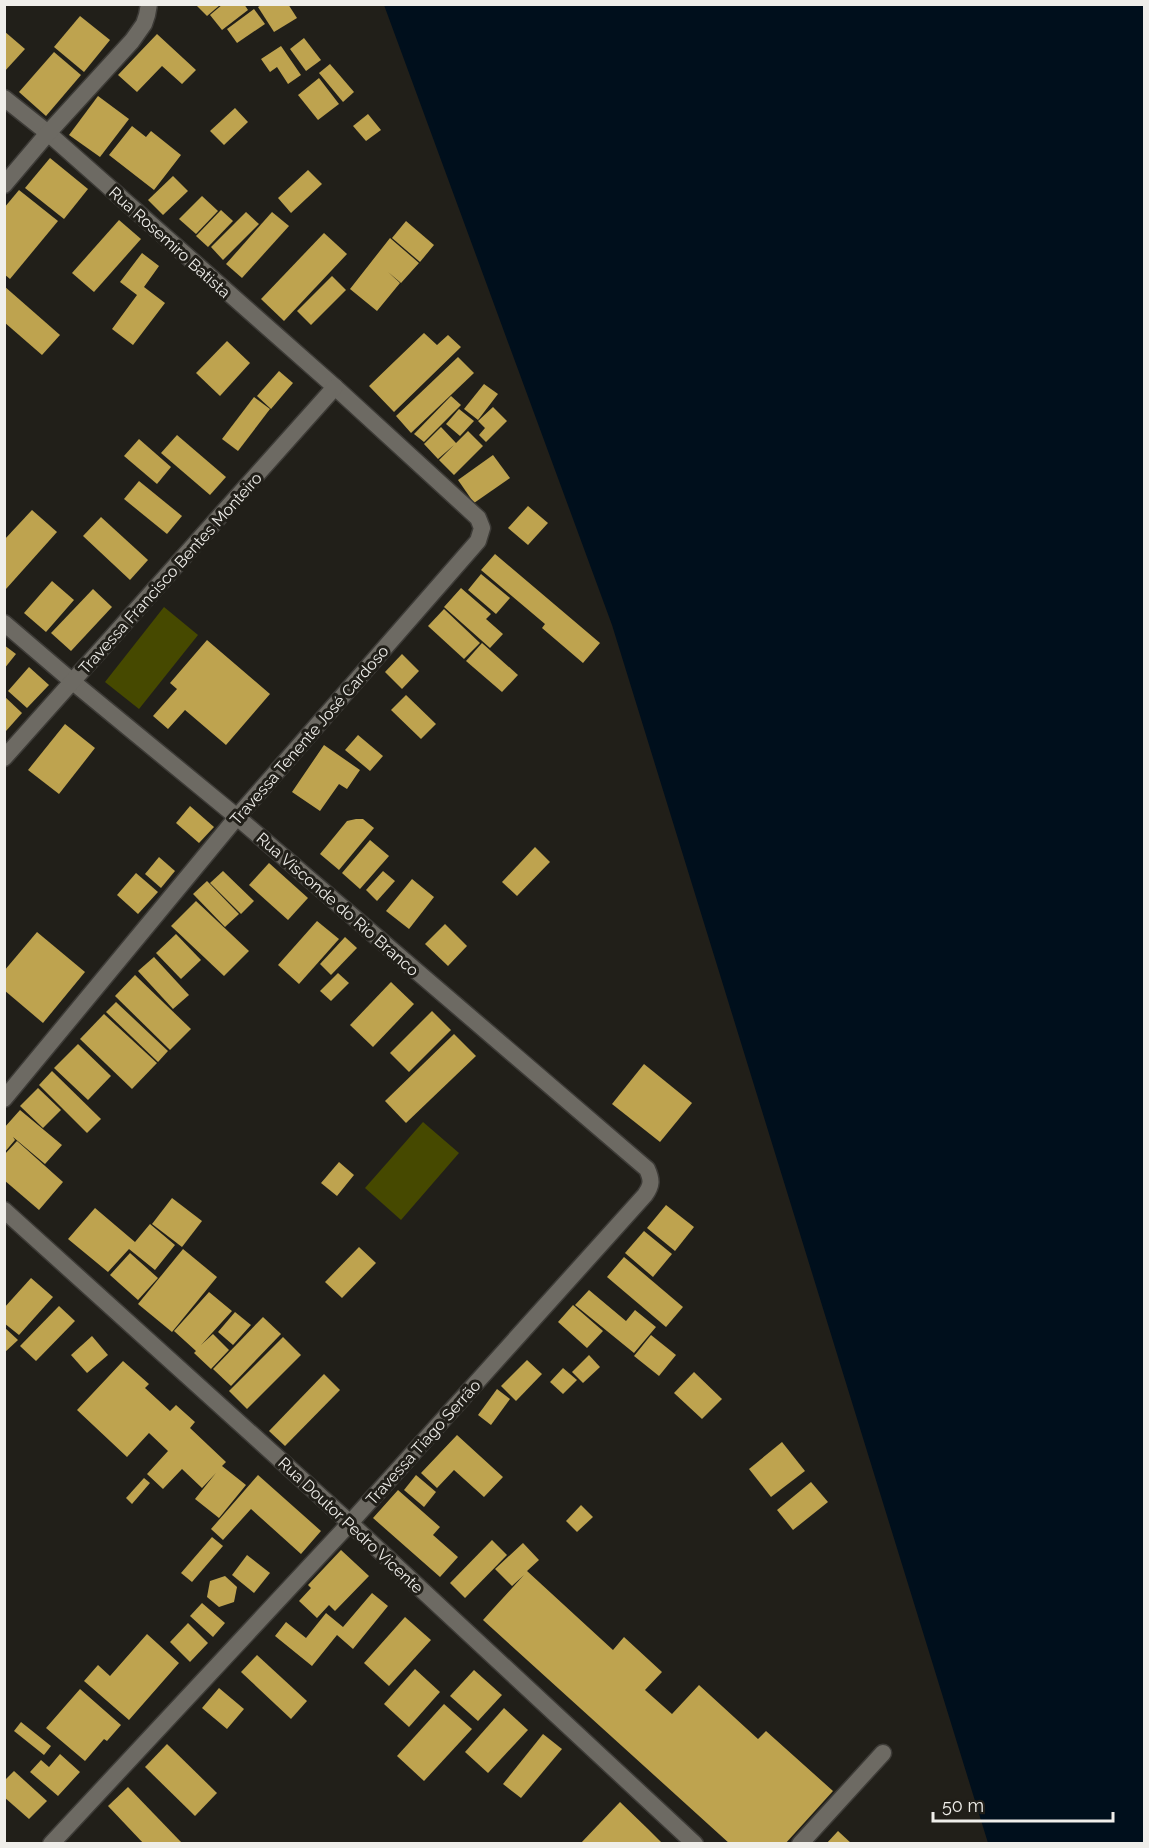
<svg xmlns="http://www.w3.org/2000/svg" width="1149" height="1848" font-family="Raleway,sans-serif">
  <rect width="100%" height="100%" fill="#211f19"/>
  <g fill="#464900">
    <path d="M164 607 198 635 139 709 105 682Z"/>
    <path d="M423 1122 459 1153 401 1220 365 1188Z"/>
  </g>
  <path fill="#000f1c" d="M384 5H1144V1843H988L612 625Z"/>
  <g fill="#bea34f">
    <path d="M223 4H244L248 10 222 30 210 15Z"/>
    <path d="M263 4H288L297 18 274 32 258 7Z"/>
    <path d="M196 5H220L207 16Z"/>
    <path d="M254 9 265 24 237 43 227 29Z"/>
    <path d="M80 16 110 40 84 72 54 47Z"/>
    <path d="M4 31 25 49 4 72Z"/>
    <path d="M157 34 196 70 182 84 162 66 137 92 118 75Z"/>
    <path d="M304 38 321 60 306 71 290 49Z"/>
    <path d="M281 46 301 75 288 84 277 67 270 72 261 59Z"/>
    <path d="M54 52 81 75 46 116 19 92Z"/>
    <path d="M330 64 354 92 343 102 319 73Z"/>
    <path d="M319 78 339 104 318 120 298 95Z"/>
    <path d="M98 96 129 119 100 157 69 135Z"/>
    <path d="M235 108 248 122 224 145 210 131Z"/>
    <path d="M368 114 381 130 366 141 353 126Z"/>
    <path d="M132 126 146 137 151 131 181 155 154 190 109 155Z"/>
    <path d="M50 158 88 189 64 219 25 188Z"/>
    <path d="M308 170 322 184 291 213 278 198Z"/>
    <path d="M173 176 188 191 163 215 148 200Z"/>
    <path d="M19 190 58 221 10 279 4 274V208Z"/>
    <path d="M202 196 218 211 196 234 179 219Z"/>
    <path d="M221 210 233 221 208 247 196 236Z"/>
    <path d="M246 212 259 224 223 260 211 247Z"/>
    <path d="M272 212 289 226 242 278 226 264Z"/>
    <path d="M119 220 141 239 94 292 72 273Z"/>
    <path d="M406 221 434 245 420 262 392 238Z"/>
    <path d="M324 233 347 254 284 321 261 299Z"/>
    <path d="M390 238 419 263 401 283 388 272 400 283 377 311 350 289Z"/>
    <path d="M142 253 159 266 144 287 165 303 133 345 112 329 137 295 120 282Z"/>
    <path d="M332 276 346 290 311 325 297 311Z"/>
    <path d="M4 286 60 335 42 355 4 322Z"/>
    <path d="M424 333 437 345 448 335 461 347 394 412 369 386Z"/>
    <path d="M227 341 250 363 220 396 196 373Z"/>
    <path d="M458 357 474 373 411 433 396 416Z"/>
    <path d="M279 371 293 383 271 409 257 396Z"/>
    <path d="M484 384 498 394 478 420 464 409Z"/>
    <path d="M451 396 461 405 424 442 414 434Z"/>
    <path d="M254 397 270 409 238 451 222 439Z"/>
    <path d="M493 407 507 421 486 442 479 435 485 428 478 421Z"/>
    <path d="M459 409 474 421 460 436 446 424Z"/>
    <path d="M441 427 456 443 468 431 483 446 454 475 439 460 454 445 438 459 424 444Z"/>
    <path d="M177 435 226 477 210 495 161 453Z"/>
    <path d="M139 439 171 467 157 484 124 456Z"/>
    <path d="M493 455 510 478 474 503 458 480Z"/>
    <path d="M139 481 182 516 167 534 124 499Z"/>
    <path d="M528 506 548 523 528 545 508 528Z"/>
    <path d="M32 510 57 532 6 589 4 588V540Z"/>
    <path d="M101 517 148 560 130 580 83 536Z"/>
    <path d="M495 554 600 643 583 663 542 628 545 624 481 570Z"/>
    <path d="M481 574 510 598 496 614 468 590Z"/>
    <path d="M52 581 74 600 46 632 24 613Z"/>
    <path d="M461 588 491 614 486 619 503 634 490 648 444 607Z"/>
    <path d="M93 589 112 607 71 651 51 633Z"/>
    <path d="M444 609 480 643 464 659 428 626Z"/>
    <path d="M207 640 270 694 226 745 185 710 168 729 153 716 177 689 170 683Z"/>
    <path d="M482 643 518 675 502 692 466 661Z"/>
    <path d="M4 645 16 654 4 669Z"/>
    <path d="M402 654 419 671 402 689 385 672Z"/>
    <path d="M29 667 49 685 27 708 8 691Z"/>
    <path d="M406 695 436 724 421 739 391 710Z"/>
    <path d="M4 696 22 713 6 731 4 730Z"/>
    <path d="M65 724 95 748 59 794 28 770Z"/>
    <path d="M358 735 383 756 370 771 345 750Z"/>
    <path d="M324 745 360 770 347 789 339 784 320 811 292 792Z"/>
    <path d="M190 806 214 827 199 843 176 823Z"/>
    <path d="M356 819H363L374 828 339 870 320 854 347 821Z"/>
    <path d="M370 840 389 856 360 889 342 873Z"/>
    <path d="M535 847 550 862 517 896 502 882Z"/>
    <path d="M159 857 175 871 161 888 145 874Z"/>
    <path d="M269 863 308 898 288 920 249 885Z"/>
    <path d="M223 871 254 901 241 914 210 883Z"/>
    <path d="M383 871 395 881 377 901 366 890Z"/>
    <path d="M136 873 158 892 138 914 117 895Z"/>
    <path d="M412 879 434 897 409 929 386 911Z"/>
    <path d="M207 881 239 914 225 927 193 894Z"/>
    <path d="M196 901 249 951 224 976 171 926Z"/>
    <path d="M317 921 339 939 299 984 278 965Z"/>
    <path d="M445 924 467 946 448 966 425 944Z"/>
    <path d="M37 932 85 972 43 1023 4 990V971Z"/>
    <path d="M176 934 201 960 181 979 156 953Z"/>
    <path d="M345 937 357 948 331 975 320 964Z"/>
    <path d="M154 957 189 995 173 1009 138 971Z"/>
    <path d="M338 973 349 983 331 1001 320 991Z"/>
    <path d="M135 975 191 1029 170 1050 115 996Z"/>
    <path d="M391 982 414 1004 373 1047 350 1025Z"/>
    <path d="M116 1002 168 1051 158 1062 106 1012Z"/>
    <path d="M432 1011 451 1030 409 1072 390 1053Z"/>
    <path d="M104 1014 157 1063 132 1089 80 1039Z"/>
    <path d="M454 1034 476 1056 406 1123 385 1101Z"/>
    <path d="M78 1044 111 1076 88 1100 54 1068Z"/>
    <path d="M644 1064 692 1103 660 1142 612 1104Z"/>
    <path d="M52 1071 101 1119 87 1133 39 1085Z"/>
    <path d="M38 1088 61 1110 43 1128 20 1106Z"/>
    <path d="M20 1110 62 1145 45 1164 13 1137 15 1140 4 1153V1128Z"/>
    <path d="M17 1141 63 1182 39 1210 4 1180V1155Z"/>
    <path d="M339 1162 354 1175 337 1196 321 1183Z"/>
    <path d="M172 1198 202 1221 182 1247 152 1224Z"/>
    <path d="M666 1205 694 1227 675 1251 647 1228Z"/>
    <path d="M95 1208 135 1242 150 1224 175 1245 155 1270 129 1249 108 1272 68 1239Z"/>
    <path d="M644 1231 672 1254 653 1277 625 1253Z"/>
    <path d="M359 1247 376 1263 342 1298 325 1282Z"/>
    <path d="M183 1249 217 1277 172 1332 138 1304Z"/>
    <path d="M130 1253 158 1278 138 1300 110 1275Z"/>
    <path d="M624 1257 683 1307 666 1327 607 1277Z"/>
    <path d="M31 1278 53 1297 19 1335 4 1323V1308Z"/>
    <path d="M589 1290 626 1321 635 1310 656 1327 634 1353 575 1305Z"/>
    <path d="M209 1292 232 1311 201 1345 213 1334 229 1350 211 1369 194 1353 196 1351 174 1331Z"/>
    <path d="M573 1305 603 1331 587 1348 558 1322Z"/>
    <path d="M59 1306 75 1321 36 1361 20 1346Z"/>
    <path d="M235 1312 251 1325 233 1345 218 1332Z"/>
    <path d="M263 1317 281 1334 231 1386 213 1369Z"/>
    <path d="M4 1327 18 1340 4 1353Z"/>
    <path d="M651 1335 676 1355 659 1376 634 1356Z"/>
    <path d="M92 1336 108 1355 87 1373 71 1355Z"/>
    <path d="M283 1337 301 1355 247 1409 229 1391Z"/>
    <path d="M589 1355 600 1367 583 1383 572 1372Z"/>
    <path d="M527 1360 542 1374 516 1401 501 1386Z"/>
    <path d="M123 1361 149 1384 145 1388 170 1411 176 1405 195 1422 190 1428 226 1462 222 1466 246 1485 219 1518 195 1499 216 1473 202 1488 182 1469 163 1489 147 1474 168 1451 149 1433 127 1457 77 1410Z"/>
    <path d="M563 1368 577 1380 563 1394 550 1382Z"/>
    <path d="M694 1372 722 1399 702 1419 674 1393Z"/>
    <path d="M324 1374 340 1390 285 1446 269 1431Z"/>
    <path d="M497 1389 510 1399 491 1425 478 1415Z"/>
    <path d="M457 1435 503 1477 484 1497 454 1470 437 1488 421 1473Z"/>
    <path d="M782 1442 805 1471 771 1497 749 1469Z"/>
    <path d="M258 1475 321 1531 301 1554 251 1509 223 1540 211 1529Z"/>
    <path d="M416 1475 436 1492 424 1507 404 1490Z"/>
    <path d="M144 1478 150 1483 132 1504 126 1498Z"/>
    <path d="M811 1482 828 1502 793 1530 777 1510Z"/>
    <path d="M398 1490 440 1527 433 1535 458 1557 440 1577 373 1518Z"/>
    <path d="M581 1505 593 1517 577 1532 566 1521Z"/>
    <path d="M212 1537 223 1546 192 1582 181 1573Z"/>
    <path d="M492 1540 507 1555 465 1598 450 1583Z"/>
    <path d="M523 1543 539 1560 527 1571 613 1650 624 1637 662 1672 645 1690 672 1714 699 1685 758 1739 766 1731 833 1791 785 1844H730L483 1620 524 1575 512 1586 495 1569Z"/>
    <path d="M341 1550 369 1576 335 1611 329 1605 317 1618 299 1601 311 1588 308 1585Z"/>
    <path d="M247 1555 270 1573 254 1593 232 1575Z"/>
    <path d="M225 1576 237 1587 234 1602 219 1607 207 1597 210 1581Z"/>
    <path d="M372 1593 388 1606 353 1649 337 1635 312 1666 275 1636 286 1622 306 1638 326 1613 343 1627Z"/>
    <path d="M202 1603 225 1623 213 1637 190 1616Z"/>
    <path d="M405 1617 431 1640 389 1686 364 1663Z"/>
    <path d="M188 1623 208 1643 190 1662 170 1642Z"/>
    <path d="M147 1634 179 1663 129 1720 84 1681 98 1665 110 1676Z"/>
    <path d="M257 1655 307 1701 291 1719 241 1672Z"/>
    <path d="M415 1669 440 1692 409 1727 384 1704Z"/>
    <path d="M474 1670 502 1695 478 1721 450 1696Z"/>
    <path d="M219 1688 244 1709 227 1729 202 1708Z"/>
    <path d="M80 1689 121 1725 107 1741 104 1739 85 1761 46 1728Z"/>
    <path d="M444 1704 472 1729 424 1781 397 1756Z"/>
    <path d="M504 1708 528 1730 488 1773 465 1752Z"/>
    <path d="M21 1722 51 1746 44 1755 14 1731Z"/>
    <path d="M543 1734 562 1749 521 1798 503 1784Z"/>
    <path d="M167 1744 217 1793 195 1816 145 1767Z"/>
    <path d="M60 1754 80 1772 58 1796 30 1772 41 1760 49 1767Z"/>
    <path d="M14 1771 47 1801 29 1819 4 1797V1781Z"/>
    <path d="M128 1787 181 1842 179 1844H144L108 1806Z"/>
    <path d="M620 1802 648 1829 663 1844H580Z"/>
    <path d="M838 1831 852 1844H826Z"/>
  </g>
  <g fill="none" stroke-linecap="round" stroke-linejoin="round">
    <defs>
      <g id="minor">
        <path d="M4 98 48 133 335 387 478 518 482 528 478 541 237 817 4 1099"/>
        <path d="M4 185 48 133 132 41 144 24 147 15 149 4"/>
        <path d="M4 623 73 682 237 817 647 1169C652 1180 652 1185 645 1195L350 1523 51 1844"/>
        <path d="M4 758 335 387"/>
        <path d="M800 1844 883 1753"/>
      </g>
      <path id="tertiary" d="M4 1210 350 1523 695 1844"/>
    </defs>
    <use href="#minor" stroke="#3d3b37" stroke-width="19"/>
    <use href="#tertiary" stroke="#3d3b37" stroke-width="19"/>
    <use href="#minor" stroke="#6d6a63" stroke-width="16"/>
    <use href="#tertiary" stroke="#6d6a63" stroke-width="16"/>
  </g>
  <g text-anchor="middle" stroke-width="6" stroke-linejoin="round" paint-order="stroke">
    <g font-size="16" fill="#efeeea" stroke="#211f19">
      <text transform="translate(170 242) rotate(42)" y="6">Rua Rosemiro Batista</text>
      <text transform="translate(170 573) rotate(-48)" y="6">Travessa Francisco Bentes Monteiro</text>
      <text transform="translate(309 735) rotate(-49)" y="6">Travessa Tenente José Cardoso</text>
      <text transform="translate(338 904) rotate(41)" y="6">Rua Visconde do Rio Branco</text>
      <text transform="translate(423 1442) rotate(-48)" y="6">Travessa Tiago Serrão</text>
      <text transform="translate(351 1525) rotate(43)" y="6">Rua Doutor Pedro Vicente</text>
    </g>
  </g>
  <rect width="1149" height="1848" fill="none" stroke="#efeeea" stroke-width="12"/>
  <path d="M933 1812v9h180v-9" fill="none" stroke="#efeeea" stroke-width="3"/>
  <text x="942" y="1812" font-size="18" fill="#efeeea" stroke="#211f19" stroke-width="4.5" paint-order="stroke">50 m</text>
</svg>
